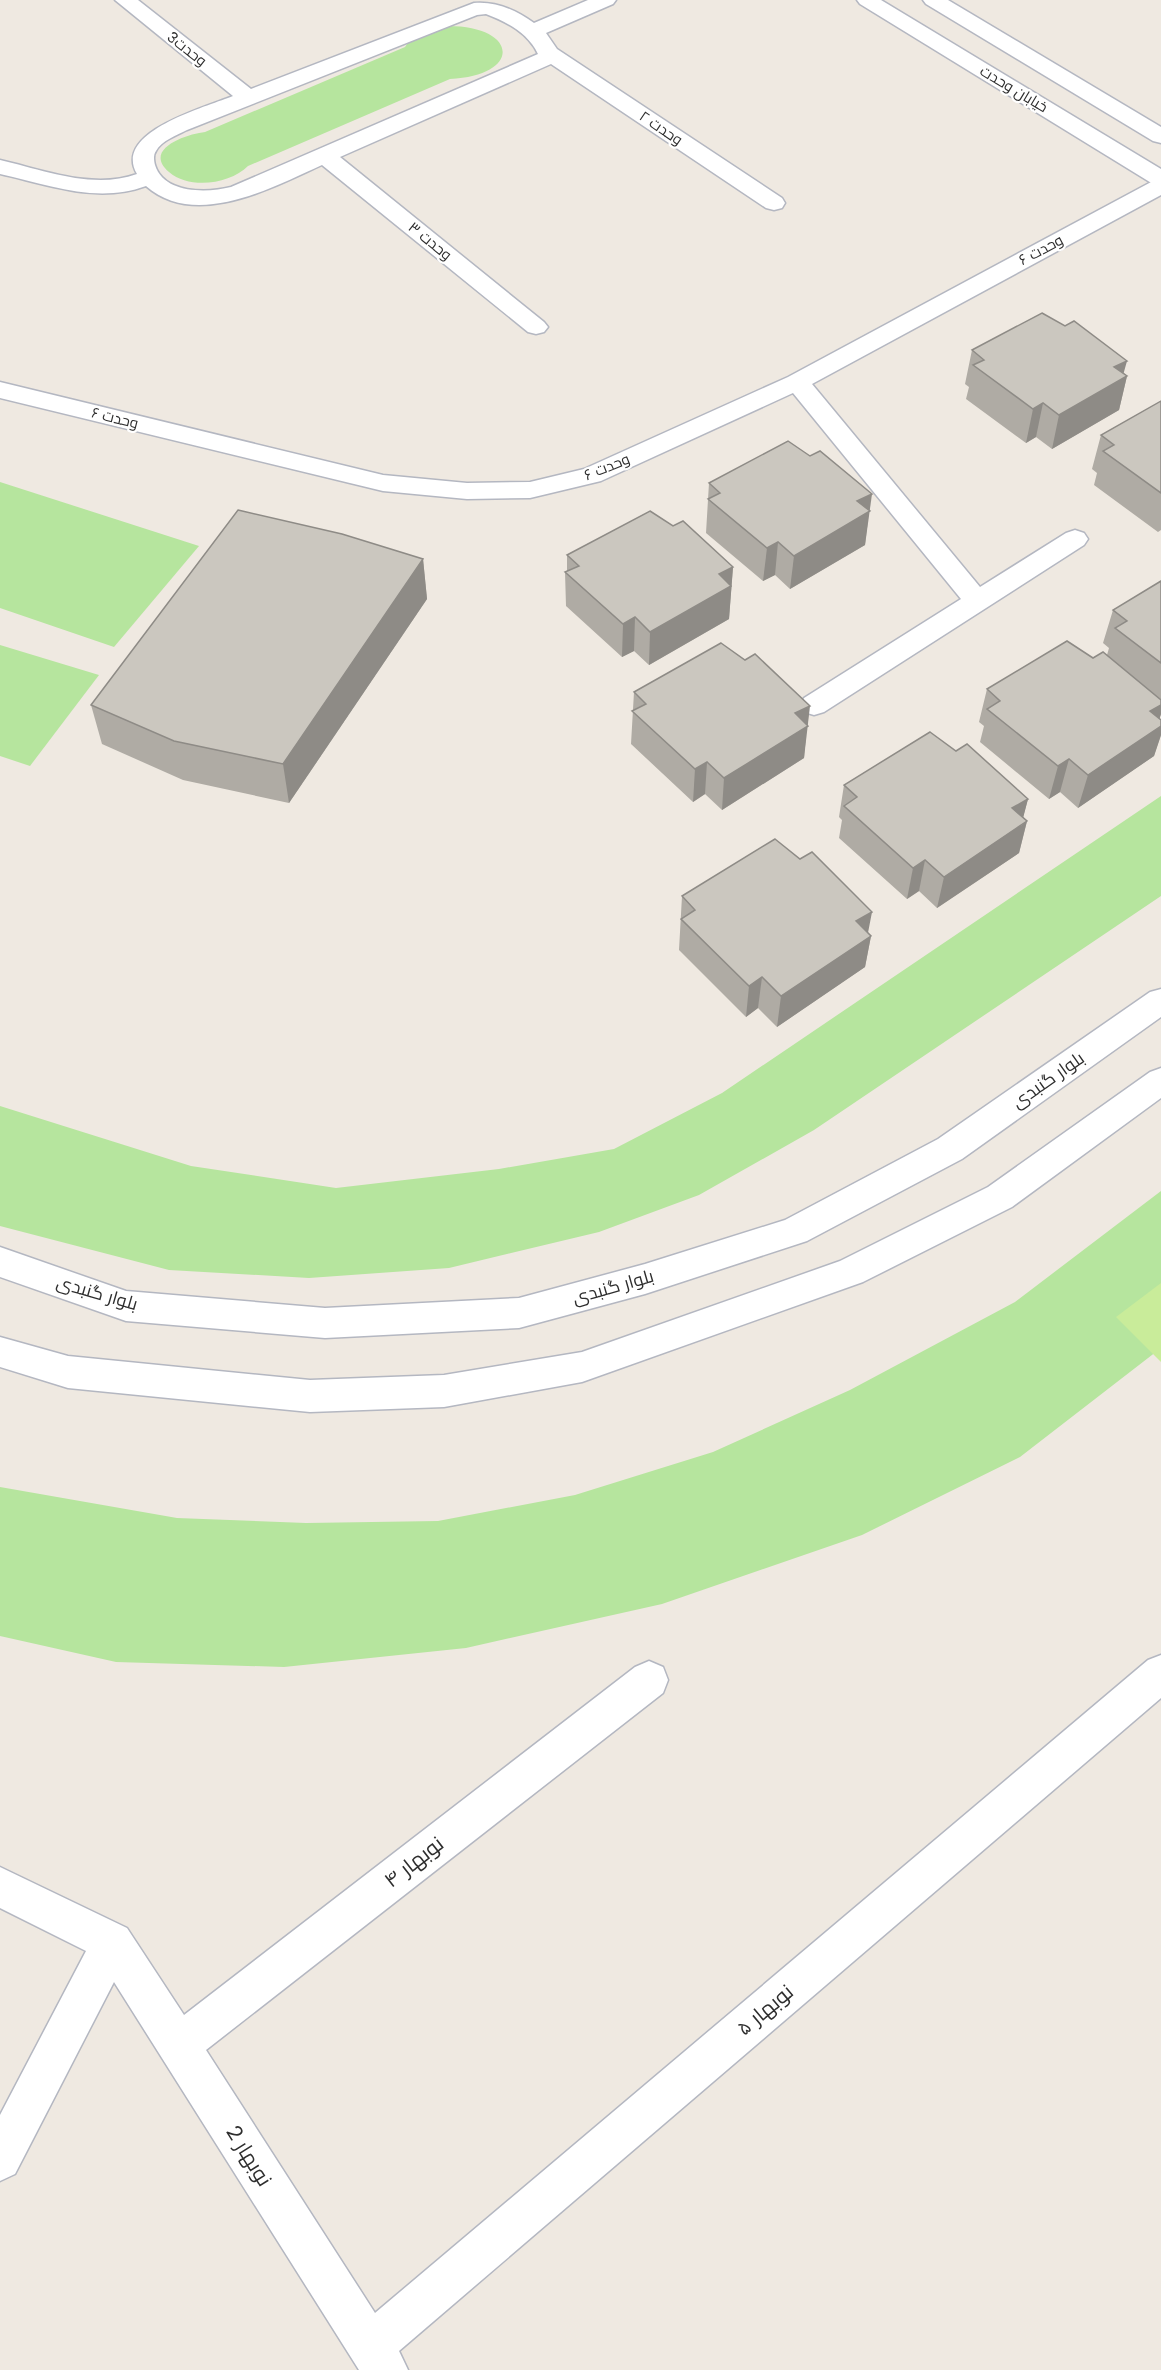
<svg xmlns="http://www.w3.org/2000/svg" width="1161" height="2370" font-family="Poppins,Cairo,sans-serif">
  <rect width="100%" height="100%" fill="#efe9e1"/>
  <g fill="#b6e59e">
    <path d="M448 26C518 26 523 75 450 79L248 166C230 184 190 190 169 172 142 149 187 134 205 132L405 47 410 40Z"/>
    <path d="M0 482 199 546 114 647 0 608Z"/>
    <path d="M0 645 99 675 30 766 0 756Z"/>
    <path d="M1161 796V896L814 1130 699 1195 599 1232 449 1268 309 1278 169 1270 0 1226V1106L191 1166 336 1188 499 1169 614 1149 722 1093Z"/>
    <path d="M1161 1191V1348L1020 1457 862 1535 662 1604 466 1648 284 1667 116 1662 0 1636V1487L177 1518 306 1523 438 1521 575 1495 713 1452 850 1390 1015 1302Z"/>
  </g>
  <path fill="#c9ec9a" d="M1161 1283V1362L1116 1317Z"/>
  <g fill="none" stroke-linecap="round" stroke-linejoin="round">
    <defs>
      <g id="street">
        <path d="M115 0H138L251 89 474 3C496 1 516 10 534 23L588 0H616L613 4 546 33 557 49 782 198 785 203 782 208 774 210 766 208 551 64 340 157 544 322 548 327 544 332 536 334 528 332 322 165C273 187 196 230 146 186 97 204 49 185 0 174V160C44 170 93 190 137 174 112 132 206 107 233 96ZM486 14C507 22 528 33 538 54L231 187C207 193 164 194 155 165 154 161 153 155 156 151 161 141 177 135 187 130L477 15Z"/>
        <path d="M1161 179V195L812 384 980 587 1066 533 1075 530 1084 533 1088 539 1084 545 824 712 814 715 804 712 800 705 804 698 961 599 793 393 601 481 530 498 467 499 383 491 0 398V382L383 475 467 483 530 482 584 469 788 377 1153 181Z"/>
        <path d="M1161 1655V1698L399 2351 408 2370H359L114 1982 15 2174 0 2181V2115L86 1951 0 1908V1867L127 1928 184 2015 635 1667 649 1661 663 1667 668 1680 663 1693 206 2050 375 2313 1148 1660Z"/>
      </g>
      <g id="secondary">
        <path d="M857 0H881L1161 169V186L1153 184 860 4Z"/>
        <path d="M923 0H948L1161 127V143L1153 141 926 4Z"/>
        <path d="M1161 989V1017L962 1159 807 1241 645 1294 519 1328 325 1338 126 1321 0 1277V1247L126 1291 325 1308 519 1298 645 1264 785 1220 938 1139 1150 992Z"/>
        <path d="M1161 1068V1098L1012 1207 863 1282 582 1382 444 1407 310 1412 68 1388 0 1367V1337L68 1356 310 1380 444 1375 582 1352 840 1261 988 1187 1150 1072Z"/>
      </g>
    </defs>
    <use href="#street" stroke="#b4b7c1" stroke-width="3"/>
    <use href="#secondary" stroke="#b4b7c1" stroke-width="3"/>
    <use href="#street" fill="#fff" fill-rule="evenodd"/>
    <use href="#secondary" fill="#fff" fill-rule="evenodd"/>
  </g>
  <g fill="#afaba4">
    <path d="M972 350 1124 373 1127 376 1119 410 1052 449 1036 437 1026 443 966 399 969 387 965 384Z"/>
    <path d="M1161 401V530L1158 532 1094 485 1097 473 1092 469 1101 435Z"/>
    <path d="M709 483 869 511 865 545 790 589 775 575 763 581 706 533Z"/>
    <path d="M567 555 733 567 729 619 649 665 634 651 622 657 566 606 565 572 567 571Z"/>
    <path d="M423 559 427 599 289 803 183 780 102 744 91 705Z"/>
    <path d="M1161 581V714L1159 719 1161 720V735L1154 756 1078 808 1060 792 1049 799 980 742 984 726 979 722 987 689 1093 658 1107 655 1109 648 1103 643 1113 610Z"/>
    <path d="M634 692 807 725 804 758 722 810 705 794 693 802 631 744Z"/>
    <path d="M956 751 1028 799 1023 817 1027 821 1019 853 937 908 919 891 907 899 839 838 842 820 839 817 844 785Z"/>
    <path d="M682 896 868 934 871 936 865 967 777 1027 758 1008 746 1017 679 950Z"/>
  </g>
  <g fill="#8e8b86">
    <path d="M1127 361 1122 379 1127 376 1119 410 1052 449 1059 415 1114 367Z"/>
    <path d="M1043 403 1036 437 1026 443 1033 409Z"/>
    <path d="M872 494 865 545 790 589 794 556 857 501Z"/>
    <path d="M778 542 775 575 763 581 767 548Z"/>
    <path d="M423 559 427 599 289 803 283 764Z"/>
    <path d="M733 567 729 619 649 665 650 632 719 574Z"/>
    <path d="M635 617 634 651 622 657 623 624Z"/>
    <path d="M1161 705V714L1156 730 1161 726V735L1154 756 1078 808 1088 775 1150 711Z"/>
    <path d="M810 706 804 758 722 810 724 778 795 713Z"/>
    <path d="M1069 759 1060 792 1049 799 1058 766Z"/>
    <path d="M707 762 705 794 693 802 695 769Z"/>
    <path d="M1028 799 1021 826 1027 821 1019 853 937 908 944 877 1012 808Z"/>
    <path d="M925 860 919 891 907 899 913 868Z"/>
    <path d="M872 912 867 938 871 936 865 967 777 1027 781 996 856 921Z"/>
    <path d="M762 977 758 1008 746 1017 749 986Z"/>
  </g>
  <g fill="#cbc7bf" stroke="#8e8b86" stroke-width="1.5">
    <path d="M1042 313 1065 326 1074 321 1127 361 1114 367 1127 376 1059 415 1043 403 1033 409 973 365 984 360 972 350Z"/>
    <path d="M1161 401V493L1103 451 1114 445 1101 435Z"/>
    <path d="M788 441 810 456 820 451 872 494 857 501 870 511 794 556 778 542 767 548 708 499 720 493 709 483Z"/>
    <path d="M238 510 342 534 423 559 283 764 174 741 91 705Z"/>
    <path d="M650 511 673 526 683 521 733 567 719 574 731 586 650 632 635 617 623 624 565 572 579 566 567 555Z"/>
    <path d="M1161 581V663L1115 628 1127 621 1113 610Z"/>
    <path d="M1067 641 1093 658 1103 652 1161 700V705L1150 711 1161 720V726L1088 775 1069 759 1058 766 987 709 1000 701 987 689Z"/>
    <path d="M721 643 745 660 755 654 810 706 795 713 808 726 724 778 707 762 695 769 632 711 646 704 634 692Z"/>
    <path d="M930 732 956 751 967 744 1028 799 1012 808 1027 821 944 877 925 860 913 868 844 806 857 797 844 785Z"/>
    <path d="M775 839 800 859 812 852 872 912 856 921 871 936 781 996 762 977 749 986 681 919 695 910 682 896Z"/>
  </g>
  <g text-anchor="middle" stroke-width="4.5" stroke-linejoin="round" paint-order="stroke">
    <g font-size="15" fill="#2e2e2e" stroke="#fff">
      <text transform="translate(187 49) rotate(38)" y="5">وحدت3</text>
      <text transform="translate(1014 89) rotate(31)" y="5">خیابان وحدت</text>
      <text transform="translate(661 128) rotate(34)" y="5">وحدت ۲</text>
      <text transform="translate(430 241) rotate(39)" y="5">وحدت ۳</text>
      <text transform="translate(1041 250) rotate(-28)" y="5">وحدت ۶</text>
      <text transform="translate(115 418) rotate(14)" y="5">وحدت ۶</text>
      <text transform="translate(607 467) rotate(-22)" y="5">وحدت ۶</text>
    </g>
    <g font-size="18" fill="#2e2e2e" stroke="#fff">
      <text transform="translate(1048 1080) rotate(-35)" y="6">بلوار گنبدی</text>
      <text transform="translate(613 1287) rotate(-16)" y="6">بلوار گنبدی</text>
      <text transform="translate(97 1293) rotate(16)" y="6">بلوار گنبدی</text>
    </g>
    <g font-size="21" fill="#2e2e2e" stroke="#fff">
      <text transform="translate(414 1862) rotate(-38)" y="7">نوبهار ۴</text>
      <text transform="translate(765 2010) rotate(-40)" y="7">نوبهار ۵</text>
      <text transform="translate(249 2156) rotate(58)" y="7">نوبهار 2</text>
    </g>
  </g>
</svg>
